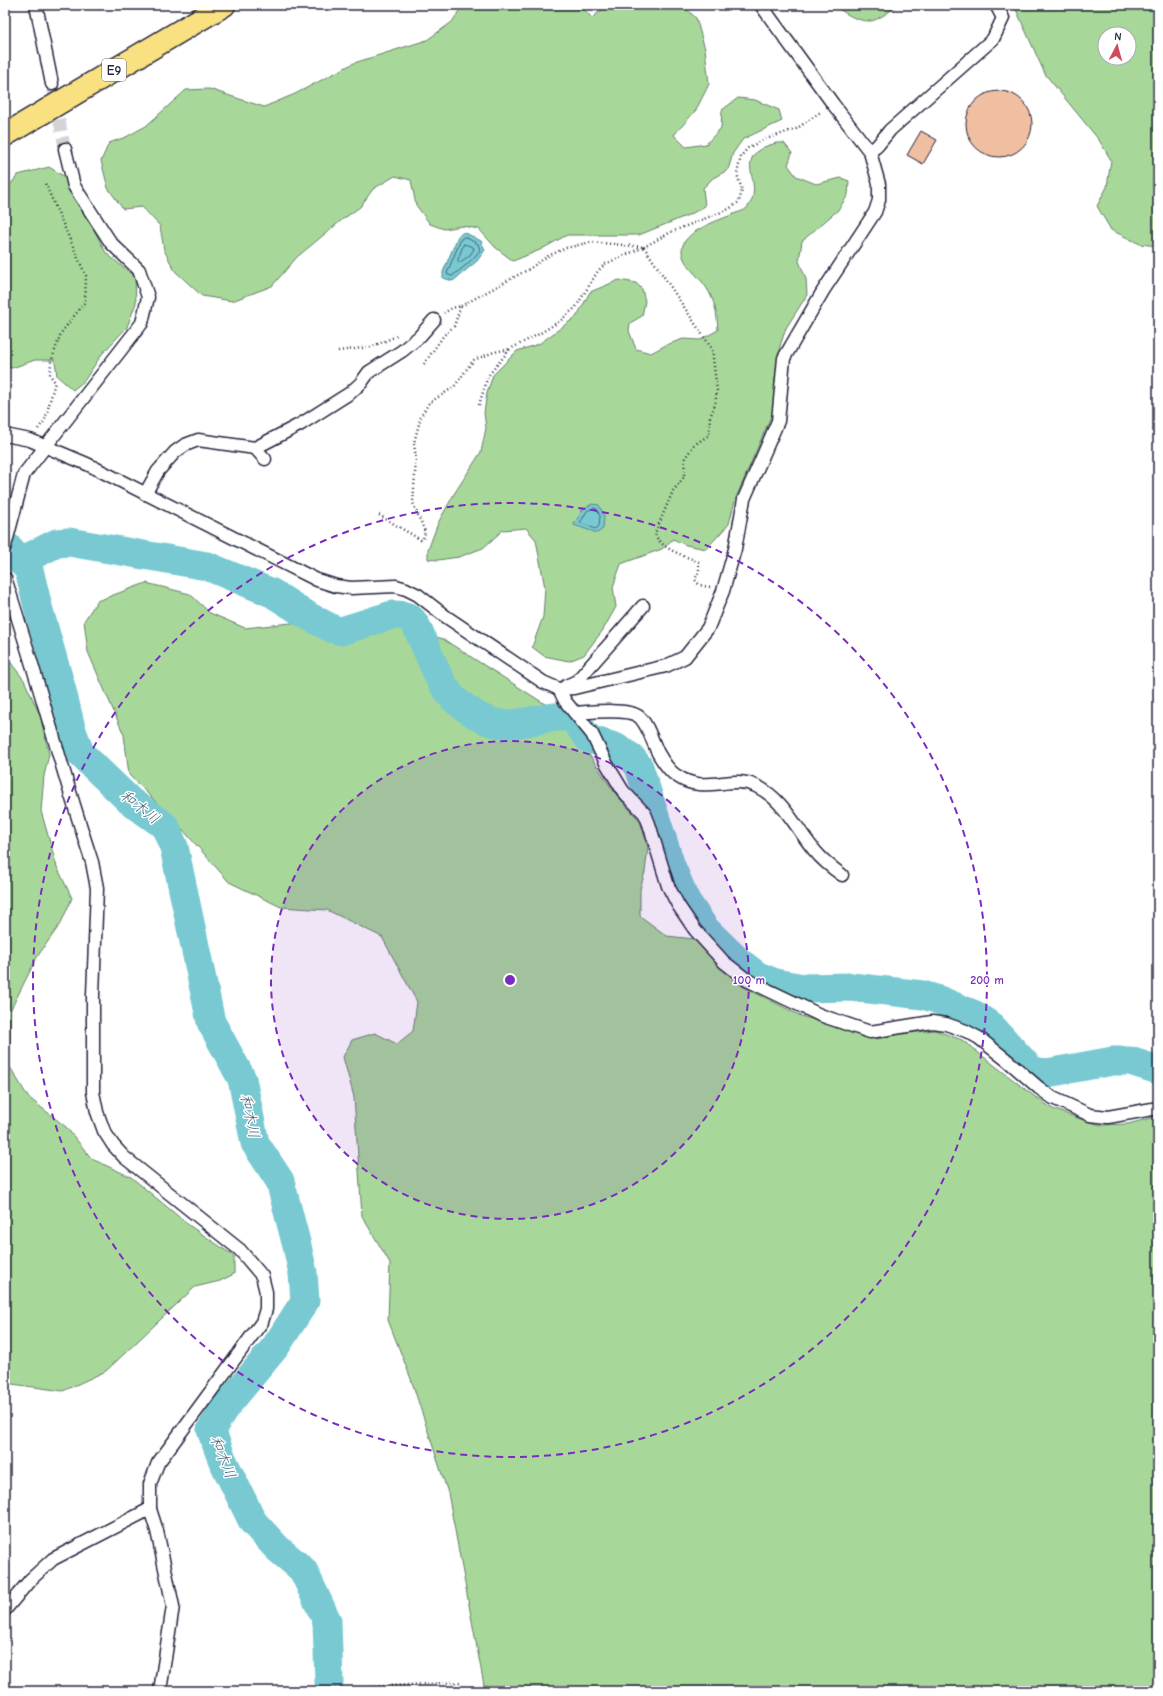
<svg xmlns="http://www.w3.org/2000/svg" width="1163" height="1696" font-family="'Comic Neue','Klee One',sans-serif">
  <rect width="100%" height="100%" fill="#fff"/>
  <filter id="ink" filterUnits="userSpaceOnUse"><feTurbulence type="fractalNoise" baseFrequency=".025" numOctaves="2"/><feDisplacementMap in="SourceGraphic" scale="8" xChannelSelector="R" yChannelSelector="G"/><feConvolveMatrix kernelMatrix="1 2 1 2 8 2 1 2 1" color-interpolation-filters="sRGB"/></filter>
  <g filter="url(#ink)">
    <g fill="#a8d899" stroke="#657d6a" fill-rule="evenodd">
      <path d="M463 5H580L592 18 608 5H682L696 18 705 49 709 84 696 110 674 135 686 147 706 144 721 128 722 110 738 98 755 100 779 110 782 121 743 139 733 153 728 170 713 178 703 188 705 206 691 214 639 235H567L540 250 513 261 495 247 479 229 462 226 444 229 430 224 416 205 411 180 395 176 373 189 360 207 343 219 297 257 272 286 232 301 202 296 175 271 164 250 160 226 142 207 123 209 108 188 101 161 109 143 126 137 146 126 186 90 209 89 264 107 295 94 354 63 427 40 452 22Z"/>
      <path d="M833 5H898C892 10 878 20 871 21 857 22 843 12 833 5Z"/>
      <path d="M1014 5H1158V246L1140 244 1111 230 1097 206 1107 187 1111 160 1099 140 1045 74ZM1105 34H1129V58H1105Z"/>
      <path d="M776 143H784L792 153 788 165 796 176 816 184 841 178 849 181 848 195 838 210 802 241 799 261 806 279 807 295 786 328 780 346 781 363 772 414 735 500 729 524 706 549 686 545 673 539 662 549 621 564 613 587 616 607 603 630 584 655 569 661 544 656 532 647 543 617 545 588 536 540 526 528 503 530 483 548 459 557 438 560 428 559V550L438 523 454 494 481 452 486 428 484 413 487 393 493 375 517 351 539 344 577 316 590 292 619 280 636 283 642 289 645 301 642 316 630 323 629 331 636 349 651 353 666 345 683 339 700 340 718 330C717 313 715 301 706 287 699 276 683 265 682 252 680 231 721 220 736 213 739 212 744 211 747 208 765 186 738 165 759 150 764 146 771 145 776 143Z"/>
      <path d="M49 167 65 177 69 191 90 222 106 253 135 277 136 303 127 327 102 354 84 381 73 390 57 376 55 360H35L12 368 5 367V191L18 175Z"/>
      <path d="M146 583 190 594 210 613 245 628 300 622 396 625 443 639 545 704 586 750 615 793 640 821 648 847 645 872 640 889V916L667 936 694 939 742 986 801 1016 878 1039 900 1034 935 1030 962 1040 1034 1096 1053 1109 1083 1120 1101 1125 1128 1124 1158 1116V1691H501L484 1685 448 1493 411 1379 388 1320 390 1263 362 1216 354 1097 343 1057 352 1040 375 1033 397 1044 413 1031 417 1002 382 937 327 910 281 907 229 882 176 822 129 775 124 735 88 652 84 621 97 601Z"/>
      <path d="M5 655 24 680 40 715 49 754 44 776 41 811 57 867 72 898 61 923 37 957 10 1011V1067L28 1097 66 1127 92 1159 131 1177 190 1226 234 1256V1274L220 1281 195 1287 106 1371 63 1391 5 1383Z"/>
    </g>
    <g fill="#78c9d1" stroke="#568695">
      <path d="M464 232 481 241 485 250 477 261 453 281 443 278V272L458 236Z"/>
      <path d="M592 504 599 505 604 516 603 529 597 533 574 525 575 521 578 518 583 509Z"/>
    </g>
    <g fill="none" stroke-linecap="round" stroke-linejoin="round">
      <g stroke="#446577" stroke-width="1">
        <path d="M465 237 478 244 480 250C473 260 462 269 452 276L448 275 447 273 461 239Z"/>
        <path d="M464 244 473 247 474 249 470 255 459 263 458 260Z"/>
        <path d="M594 508 597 509 600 516 599 526 596 529 580 523 587 511Z"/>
      </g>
      <g stroke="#78c9d1" stroke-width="29">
        <path d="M9 548 29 570 38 607 61 687 71 728 80 753 130 801 165 826 174 847 211 1022 242 1079 255 1143 280 1181 297 1246 303 1273 305 1301 276 1346 223 1410 211 1430 222 1459 253 1522 277 1548 303 1570 327 1621 329 1682"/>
        <path d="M21 561 57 543 69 542 207 566 272 593 310 617 333 629 341 631 392 615C399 615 407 615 412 620 418 627 421 637 425 645 433 664 439 682 453 698 458 703 464 707 470 711 508 739 533 713 572 717L589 739 615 747 631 757 639 767 671 866 686 901 705 929 738 961 758 976 775 983 804 988 851 987 923 995 939 1000 975 1015 991 1026 1032 1071 1047 1073 1113 1061H1130L1158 1070"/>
      </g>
    </g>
    <g fill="#f0bea0" stroke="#22223b">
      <circle cx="999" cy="124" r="33"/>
      <path d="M921 131 937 140 923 164 907 155Z"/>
    </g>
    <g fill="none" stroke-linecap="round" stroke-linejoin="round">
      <path stroke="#d3d3d8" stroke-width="12" stroke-dasharray="12 6" stroke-linecap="butt" d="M52 84 65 149"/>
      <defs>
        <g id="street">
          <path d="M36 5 52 84"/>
          <path d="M870 152 878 145 890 130 993 39 1003 18 996 5"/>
          <path d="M5 435 30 440 87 464 317 580 336 586 351 588 396 586 406 589 418 595 445 616 543 682 559 689 574 688 666 666 685 657 708 628 723 591 735 549 744 499 778 421 784 358 823 291 875 212 879 200V184L870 152 833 104 761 5"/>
          <path d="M255 448 301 424 350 393 361 383 369 372 402 351 419 337 434 320"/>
          <path d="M145 494 158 471 175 452 185 445 198 440 255 448 265 459"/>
          <path d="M5 546 24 474 142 323 148 297 139 270 111 243 74 186 65 149"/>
          <path d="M5 578C36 672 61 768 92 862L97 888 93 995V1092L97 1112 104 1131 113 1145 124 1157 240 1250 262 1276 266 1292V1309L262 1322 158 1463 150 1484V1509L157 1531 173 1606 160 1691"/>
          <path d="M566 686 577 681 643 606"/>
          <path d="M559 689 565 701 592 734 606 763 623 791 645 814 649 824 668 886 678 905 695 930 724 962 747 980 820 1015 870 1032 932 1022 946 1024 966 1031 979 1038 1008 1061 1039 1088 1053 1098 1090 1115 1108 1117 1158 1108"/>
          <path d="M575 713C590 712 627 708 638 716 647 722 653 743 658 753 662 760 670 772 677 776 704 795 730 774 756 786 784 799 796 829 815 851 823 861 831 867 842 875"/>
          <path d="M5 1610 30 1580 53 1559 150 1509"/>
        </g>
        <path id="highway" d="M5 135 224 5"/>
      </defs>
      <use href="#street" stroke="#22223b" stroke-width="15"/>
      <use href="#highway" stroke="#22223b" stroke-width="25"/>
      <g stroke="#22223b" stroke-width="2.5" stroke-dasharray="1 3" stroke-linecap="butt">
        <path d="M461 306 529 269 548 256 566 248 591 242 644 247"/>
        <path d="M338 351 371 347 399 335"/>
        <path d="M424 364 444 335 454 326 461 306 452 308 444 313"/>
        <path d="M479 405 488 376 510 349 539 334 560 321 576 307 598 271 605 264 644 247"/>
        <path d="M38 429 45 420 55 382 50 375 51 362 61 333 85 302 86 276 44 181"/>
        <path d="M379 515 421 540 423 539 425 532 413 503 416 459 414 443 421 416 429 403 454 387 469 366 474 360 494 352 510 349"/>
        <path d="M710 587C704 586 698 586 695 579L699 572V562C686 556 659 549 655 533L673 491 684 477 685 458 694 445 709 435 710 417 715 405 717 391 712 349 644 247 671 232 729 209 739 202 742 190 737 174 741 156 748 148 763 140 796 129 822 111"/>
        <path d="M267 1691 316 1690 462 1682"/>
      </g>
      <use href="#street" stroke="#fff" stroke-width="12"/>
      <use href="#highway" stroke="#f9e181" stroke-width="22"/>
    </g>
  </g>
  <circle cx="510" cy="980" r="239" fill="#7b2cbf" fill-opacity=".12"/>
  <g fill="none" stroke="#7b2cbf" stroke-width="2" stroke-dasharray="7 5">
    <circle cx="510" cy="980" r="239"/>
    <circle cx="510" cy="980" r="477"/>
  </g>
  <g text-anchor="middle" stroke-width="3" stroke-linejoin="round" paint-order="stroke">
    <rect fill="#fff" stroke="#646476" stroke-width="1" x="102" y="59" width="24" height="22" rx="3"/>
    <g font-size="13" font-weight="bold" fill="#22223b">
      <text x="114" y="75">E9</text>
    </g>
    <g font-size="15" font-style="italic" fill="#405c70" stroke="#fff">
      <text transform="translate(140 807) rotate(38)" y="5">和木川</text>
      <text transform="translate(250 1116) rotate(78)" y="5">和木川</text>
      <text transform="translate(223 1457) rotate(68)" y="5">和木川</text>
    </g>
  </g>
  <circle cx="510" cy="980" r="6" fill="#7b2cbf" stroke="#fff" stroke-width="2"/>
  <g font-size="12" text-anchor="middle" font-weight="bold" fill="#7b2cbf" stroke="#fff" stroke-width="3" stroke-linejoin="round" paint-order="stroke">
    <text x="749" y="984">100 m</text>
    <text x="987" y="984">200 m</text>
  </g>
  <rect width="1163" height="1696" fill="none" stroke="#fff" stroke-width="20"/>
  <rect x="10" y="10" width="1143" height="1676" fill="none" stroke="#22223b" stroke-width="1.5" filter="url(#ink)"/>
  <g transform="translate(1117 46) rotate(6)"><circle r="19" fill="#ffffff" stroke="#a7a7b1"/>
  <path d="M0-3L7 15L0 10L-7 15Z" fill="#d1495b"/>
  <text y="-6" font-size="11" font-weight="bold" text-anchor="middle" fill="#22223b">N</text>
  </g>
</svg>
